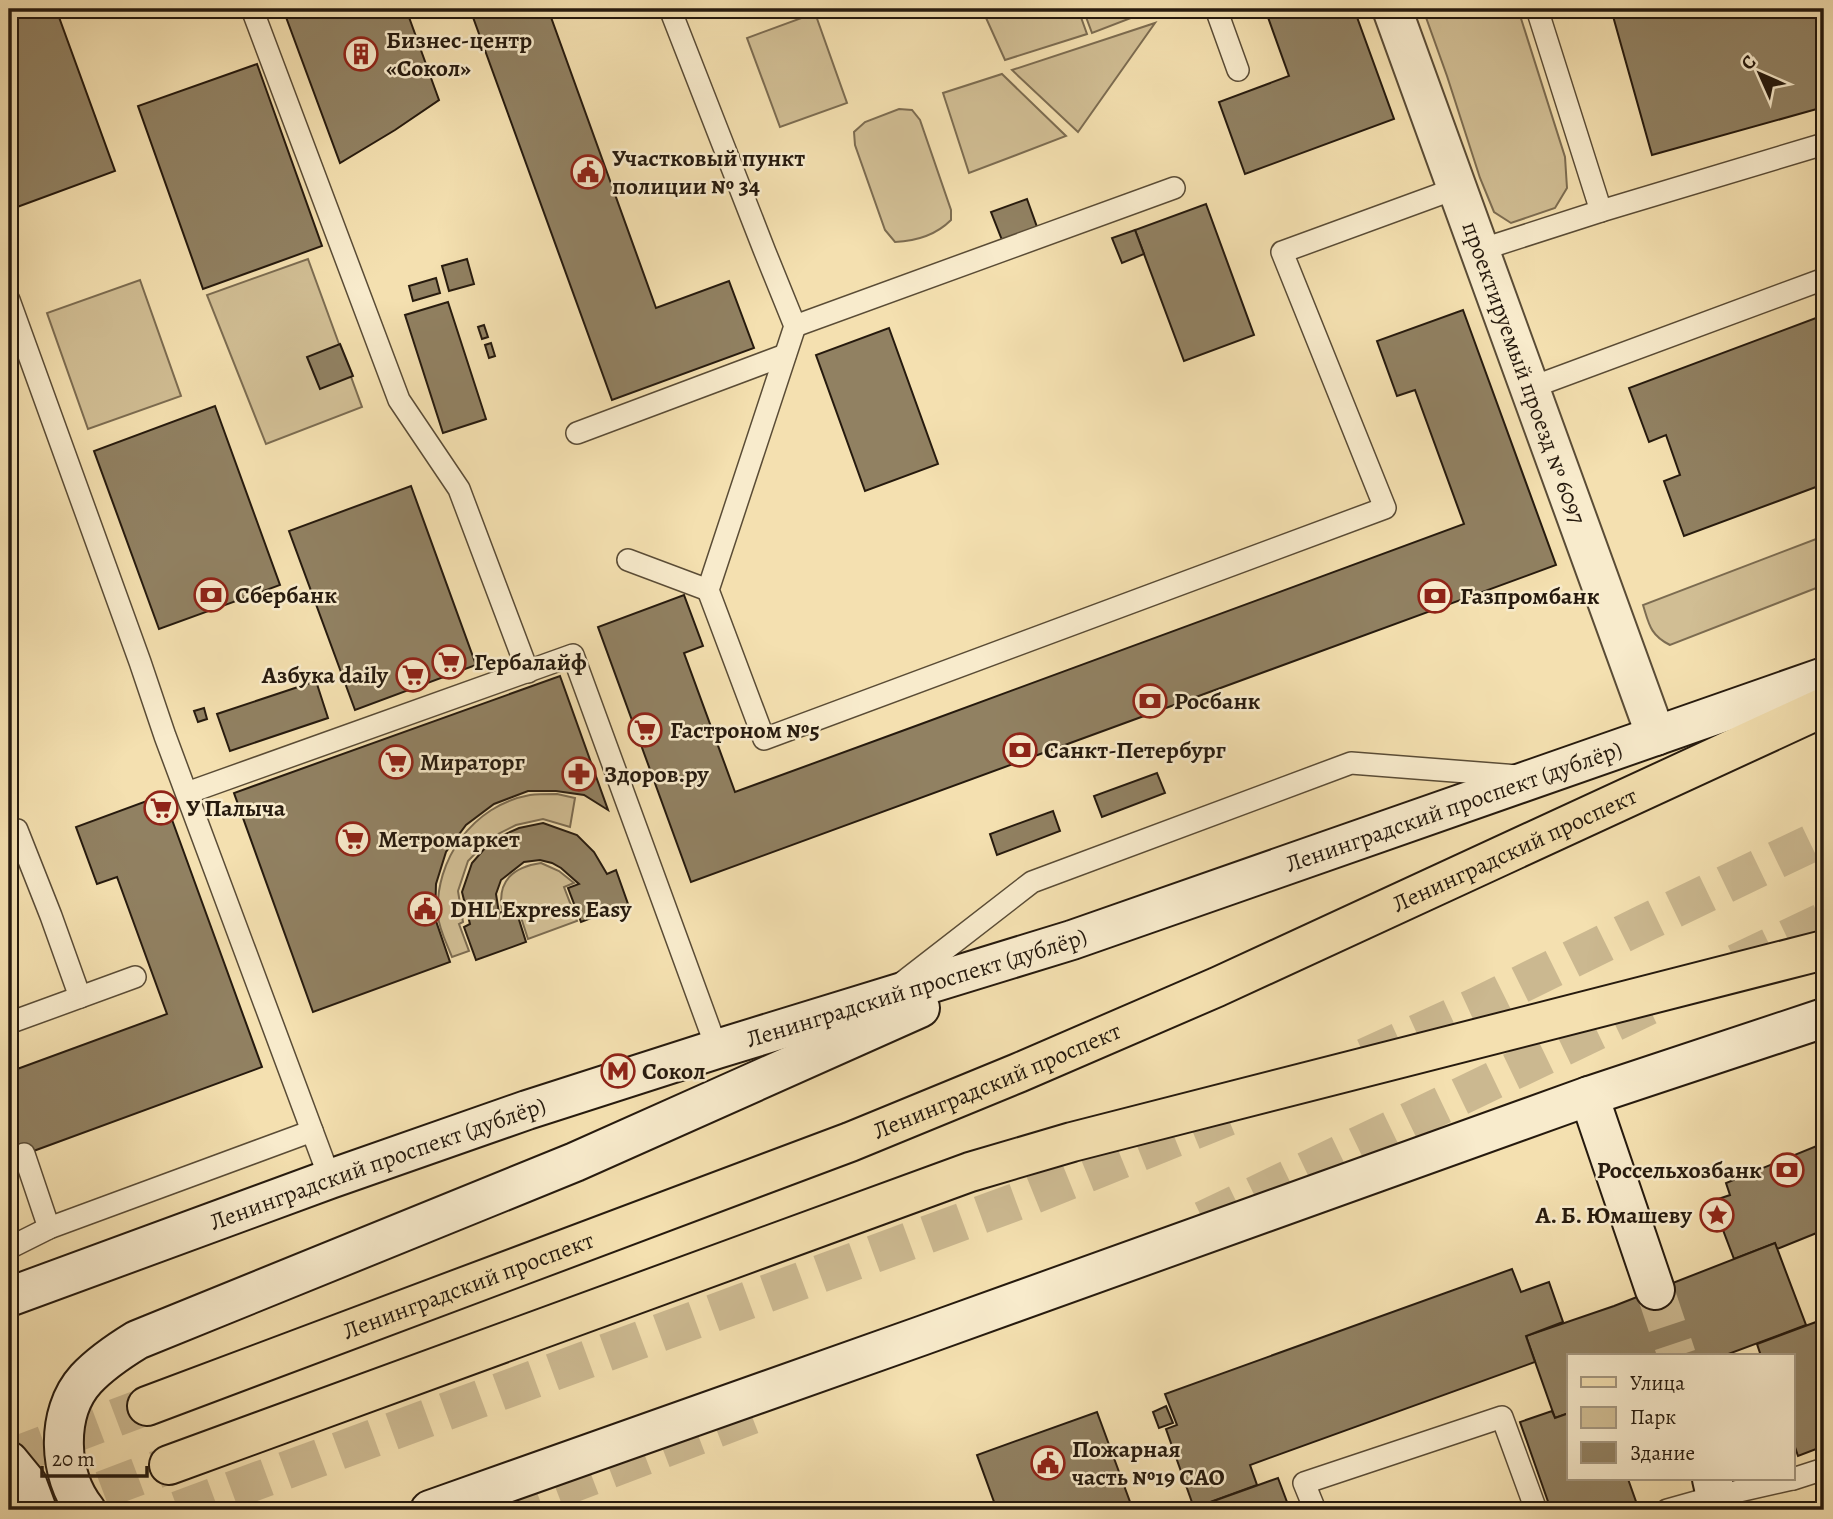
<svg xmlns="http://www.w3.org/2000/svg" width="1833" height="1519" font-family="Alegreya,serif">
  <rect width="100%" height="100%" fill="#f4e0b0"/>
  <filter id="stains"><feTurbulence type="fractalNoise" baseFrequency=".00286" numOctaves="4"/><feColorMatrix values="0 0 0 0 .2 0 0 0 0 .09 0 0 0 0 .02 0 0 0 .5 -.17"/></filter>
  <radialGradient id="worn" r=".72"><stop offset=".6" stop-color="#630" stop-opacity="0"/><stop offset="1" stop-color="#630" stop-opacity=".3"/></radialGradient>
  <g fill="#d1be94" stroke="#7c6c51" stroke-width="2">
    <path d="M982 9H1078L1087 34 1005 60Z"/>
    <path d="M1083 9H1142L1144 13 1092 33Z"/>
    <path d="M1423 9H1518L1565 157 1567 188 1555 208 1511 223 1494 212 1480 178 1447 76Z"/>
    <path d="M815 13 847 103 780 127 747 38Z"/>
    <path d="M1155 23 1078 132 1012 70Z"/>
    <path d="M1002 74 1066 136 969 173 943 93Z"/>
    <path d="M899 109 912 110 920 120 951 210V220C936 235 917 241 895 242L885 230 855 145 854 132 865 122Z"/>
    <path d="M308 259 362 407 266 444 207 295Z"/>
    <path d="M140 280 181 396 88 429 47 313Z"/>
    <path d="M1824 536V585L1670 645C1650 635 1649 624 1643 605Z"/>
    <path d="M557 794 575 798 570 827 543 819 516 825 490 838 468 861 458 891 463 922 459 924 469 951 452 957C447 944 439 929 438 916 434 860 473 805 530 795 538 794 548 794 557 794Z"/>
    <path d="M541 863 559 871 574 883 564 887 577 921 528 939 517 905 502 910C497 881 513 867 541 863Z"/>
  </g>
  <g fill="#918162" stroke="#261a0e" stroke-width="2">
    <path d="M9 9H56L115 171 9 210Z"/>
    <path d="M283 9H406L439 100 395 130 340 163Z"/>
    <path d="M470 9H548L656 308 729 281 754 348 612 400Z"/>
    <path d="M1265 9H1354L1394 119 1245 174 1219 102 1289 76Z"/>
    <path d="M1611 9H1824V107L1652 155Z"/>
    <path d="M257 64 322 246 203 289 138 106Z"/>
    <path d="M1027 199 1037 227 1002 240 991 212Z"/>
    <path d="M1206 204 1254 335 1184 361 1135 230Z"/>
    <path d="M1135 230 1144 254 1122 263 1112 238Z"/>
    <path d="M467 259 474 284 449 291 442 266Z"/>
    <path d="M436 278 440 293 413 301 409 286Z"/>
    <path d="M448 302 486 419 443 433 405 315Z"/>
    <path d="M1463 310 1556 565 691 882 598 627 684 595 703 646 684 653 735 792 921 724 1464 524 1415 390 1397 396 1377 341Z"/>
    <path d="M1824 315V484L1684 536 1664 481 1680 475 1666 435 1649 442 1629 388Z"/>
    <path d="M484 325 488 337 482 339 478 327Z"/>
    <path d="M889 328 938 464 865 491 816 355Z"/>
    <path d="M491 343 495 356 489 358 485 345Z"/>
    <path d="M340 344 353 376 320 389 307 357Z"/>
    <path d="M215 406 280 585 159 629 94 451Z"/>
    <path d="M411 486 476 665 355 710 289 531Z"/>
    <path d="M560 676 608 810 584 795 556 791H528L494 804 466 825 446 852 436 884 435 918 450 962 313 1012 234 793Z"/>
    <path d="M316 681 328 718 230 751 217 714Z"/>
    <path d="M204 708 207 719 198 722 194 711Z"/>
    <path d="M1157 773 1165 793 1102 817 1094 796Z"/>
    <path d="M163 795 262 1067 9 1160V1072L167 1014 117 877 97 884 76 827Z"/>
    <path d="M1053 811 1060 831 997 855 990 834Z"/>
    <path d="M543 823 577 835 594 852 607 874 616 870 628 904 581 922 568 888 579 884 561 868 552 863 540 860 524 862 501 880 496 894 499 913 515 907 526 942 476 960 464 927 470 924 462 892 472 863 492 840 519 828Z"/>
    <path d="M1824 1143V1230L1777 1249 1775 1243 1734 1259 1712 1201 1730 1195 1726 1183Z"/>
    <path d="M1775 1243 1806 1325 1723 1356H1569V1413L1555 1418 1526 1336 1614 1306Z"/>
    <path d="M1512 1269 1521 1292 1549 1282 1563 1322 1526 1336 1535 1362 1250 1465 1257 1485 1194 1508 1166 1429 1177 1425 1165 1394Z"/>
    <path d="M1824 1319V1446L1798 1456 1793 1441V1356H1761L1757 1344Z"/>
    <path d="M1166 1406 1173 1423 1159 1428 1153 1412Z"/>
    <path d="M1552 1411 1555 1418 1569 1413V1479H1628L1639 1510H1551L1520 1422Z"/>
    <path d="M1097 1412 1133 1510H1043L1041 1503 1020 1510H997L977 1455Z"/>
    <path d="M1278 1478 1290 1510H1195L1194 1508Z"/>
    <path d="M1777 1507 1824 1508V1510H1777Z"/>
  </g>
  <g fill="none" stroke-linecap="round" stroke-linejoin="round">
    <path stroke="#cbb890" stroke-width="38" stroke-dasharray="38 19" stroke-linecap="butt" d="M1655 1290 1677 1356"/>
    <g stroke="#cbb890" stroke-width="38" stroke-dasharray="38 19" stroke-linecap="butt">
      <path d="M1736 963 1824 921"/>
      <path d="M1365 1057 1479 1005 1645 923 1824 837"/>
      <path d="M1203 1220 1657 1002"/>
      <path d="M9 1458 147 1406"/>
      <path d="M49 1510 169 1465"/>
      <path d="M178 1510 1021 1200 1240 1112"/>
      <path d="M503 1510 763 1411"/>
    </g>
    <defs>
      <g id="lane">
        <path d="M252 9 399 400 459 489 528 672"/>
        <path d="M670 9 765 252 795 326 708 590 764 739 1385 508 1282 252 1457 188"/>
        <path d="M1216 9 1238 70"/>
        <path d="M1537 9 1601 211 1824 144"/>
        <path d="M1480 250 1601 211"/>
        <path d="M9 300 140 662 165 736 330 1179"/>
        <path d="M795 326 1174 188"/>
        <path d="M1530 388 1824 279"/>
        <path d="M577 433 785 355"/>
        <path d="M628 560 708 590"/>
        <path d="M187 793 573 655 717 1049"/>
        <path d="M9 829 17 830 51 916 80 997"/>
        <path d="M903 982 1032 882 1351 763 1518 776"/>
        <path d="M9 1023 135 977"/>
        <path d="M24 1154 49 1228"/>
        <path d="M9 1248 49 1228 312 1131"/>
        <path d="M1793 1479 1824 1469"/>
        <path d="M1315 1510 1304 1483 1502 1417 1536 1510"/>
        <path d="M1667 1510 1717 1496 1792 1479"/>
      </g>
      <g id="street">
        <path id="s1" d="M1392 9 1656 736"/>
      </g>
      <g id="secondary">
        <path d="M1589 1096 1655 1290"/>
        <path id="s2" d="M9 1297 330 1179 527 1110 717 1049 1072 940 1824 677"/>
        <path d="M9 1461 27 1483 37 1510"/>
        <path d="M1712 1479 1719 1510"/>
        <path d="M86 1510C58 1476 55 1413 86 1379 101 1363 119 1351 137 1340L575 1162 920 1008"/>
        <path d="M430 1510 921 1336 1589 1096 1824 1018"/>
      </g>
      <g id="primary">
        <path id="s3" d="M147 1406 850 1142 1018 1073 1217 987 1824 707"/>
        <path d="M169 1465 970 1172 1072 1142 1824 950"/>
      </g>
    </defs>
    <use href="#lane" stroke="#5a4c36" stroke-width="24"/>
    <use href="#street" stroke="#5a4c36" stroke-width="42"/>
    <use href="#secondary" stroke="#261a0e" stroke-width="42"/>
    <use href="#primary" stroke="#261a0e" stroke-width="42"/>
    <use href="#lane" stroke="#f8ebcc" stroke-width="21"/>
    <use href="#street" stroke="#f8ebcc" stroke-width="38"/>
    <use href="#secondary" stroke="#f8ebcc" stroke-width="38"/>
    <use href="#primary" stroke="#f4e0b0" stroke-width="38"/>
  </g>
  <defs>
    <symbol id="building-ring" viewBox="-11 -11 22 22"><circle r="9.5" fill="#f8ebcc" stroke="#8f2418" stroke-width="1.5"/><path d="M-4-6H4V6H1V3H-1V6H-4ZM-2.5-4.3h1.7v1.8h-1.7ZM.8-4.3h1.7v1.8H.8ZM-2.5-1h1.7V.8h-1.7ZM.8-1h1.7V.8H.8Z" fill="#8f2418"/></symbol>
    <symbol id="civic-ring" viewBox="-11 -11 22 22"><circle r="9.5" fill="#f8ebcc" stroke="#8f2418" stroke-width="1.5"/><path d="M-.6-6.5H3V-4.5H.6V-3L4-1V1h2V6H-6V1h2V-1L-.6-3ZM-1.2 2.5V6h2.4V2.5Z" fill="#8f2418"/></symbol>
    <symbol id="bank-ring" viewBox="-11 -11 22 22"><circle r="9.5" fill="#f8ebcc" stroke="#8f2418" stroke-width="1.5"/><path d="M-6-4H6V4H-6ZM0-2.3a2.3 2.3 0 1 0 0 4.6a2.3 2.3 0 1 0 0-4.6Z" fill="#8f2418"/></symbol>
    <symbol id="supermarket-ring" viewBox="-11 -11 22 22"><circle r="9.5" fill="#f8ebcc" stroke="#8f2418" stroke-width="1.5"/><path d="M-6-5.5h2.5l.6 2H6L4.5 2H-2.5L-4.4-4H-6ZM-1.5 3.2a1.3 1.3 0 1 0 .1 0ZM3 3.2a1.3 1.3 0 1 0 .1 0Z" fill="#8f2418"/></symbol>
    <symbol id="pharmacy-ring" viewBox="-11 -11 22 22"><circle r="9.5" fill="#f8ebcc" stroke="#8f2418" stroke-width="1.5"/><path d="M-2-6h4v4h4v4h-4v4h-4v-4h-4v-4h4Z" fill="#8f2418"/></symbol>
    <symbol id="metro-ring" viewBox="-11 -11 22 22"><circle r="9.5" fill="#f8ebcc" stroke="#8f2418" stroke-width="1.5"/><path d="M-5.5 5V-5H-3L0 0L3-5H5.5V5H3V-.5L0 4L-3-.5V5Z" fill="#8f2418"/></symbol>
    <symbol id="sight-ring" viewBox="-11 -11 22 22"><circle r="9.5" fill="#f8ebcc" stroke="#8f2418" stroke-width="1.5"/><path d="M0-6L1.8-2.2L6-1.7L2.9 1.2L3.7 5.4L0 3.3L-3.7 5.4L-2.9 1.2L-6-1.7L-1.8-2.2Z" fill="#8f2418"/></symbol>
  </defs>
  <g fill-rule="evenodd">
    <use href="#building-ring" x="342" y="35" width="38" height="38"/>
    <use href="#civic-ring" x="569" y="153" width="38" height="38"/>
    <use href="#bank-ring" x="192" y="576" width="38" height="38"/>
    <use href="#bank-ring" x="1416" y="577" width="38" height="38"/>
    <use href="#supermarket-ring" x="430" y="643" width="38" height="38"/>
    <use href="#supermarket-ring" x="394" y="656" width="38" height="38"/>
    <use href="#bank-ring" x="1131" y="682" width="38" height="38"/>
    <use href="#supermarket-ring" x="626" y="711" width="38" height="38"/>
    <use href="#bank-ring" x="1001" y="731" width="38" height="38"/>
    <use href="#supermarket-ring" x="377" y="743" width="38" height="38"/>
    <use href="#pharmacy-ring" x="560" y="755" width="38" height="38"/>
    <use href="#supermarket-ring" x="142" y="789" width="38" height="38"/>
    <use href="#supermarket-ring" x="334" y="820" width="38" height="38"/>
    <use href="#civic-ring" x="406" y="890" width="38" height="38"/>
    <use href="#metro-ring" x="599" y="1052" width="38" height="38"/>
    <use href="#bank-ring" x="1768" y="1151" width="38" height="38"/>
    <use href="#sight-ring" x="1698" y="1196" width="38" height="38"/>
    <use href="#civic-ring" x="1029" y="1444" width="38" height="38"/>
  </g>
  <g text-anchor="middle" stroke-width="5" stroke-linejoin="round" paint-order="stroke">
    <g font-size="24" font-weight="bold" fill="#261a0e" stroke="#f8ebcc" text-anchor="start">
      <text x="386" y="48">Бизнес-центр<tspan x="386" dy="28">«Сокол»</tspan></text>
      <text x="612" y="166">Участковый пункт<tspan x="612" dy="28">полиции № 34</tspan></text>
      <text x="235" y="603">Сбербанк</text>
      <text x="1460" y="604">Газпромбанк</text>
      <text x="474" y="670">Гербалайф</text>
      <text x="388" y="683" text-anchor="end">Азбука daily</text>
      <text x="1174" y="709">Росбанк</text>
      <text x="670" y="738">Гастроном №5</text>
      <text x="1044" y="758">Санкт-Петербург</text>
      <text x="420" y="770">Мираторг</text>
      <text x="604" y="782">Здоров.ру</text>
      <text x="186" y="816">У Палыча</text>
      <text x="378" y="847">Метромаркет</text>
      <text x="450" y="917">DHL Express Easy</text>
      <text x="642" y="1079">Сокол</text>
      <text x="1762" y="1178" text-anchor="end">Россельхозбанк</text>
      <text x="1692" y="1223" text-anchor="end">А. Б. Юмашеву</text>
      <text x="1072" y="1457">Пожарная<tspan x="1072" dy="28">часть №19 САО</tspan></text>
    </g>
    <g font-size="24" fill="#261a0e" stroke="#f8ebcc">
      <text dy="8" stroke="none"><textPath href="#s1" startOffset="387">проектируемый проезд № 6097</textPath></text>
      <text dy="8" stroke="none"><textPath href="#s2" startOffset="1526">Ленинградский проспект (дублёр)</textPath></text>
      <text dy="8" stroke="none"><textPath href="#s3" startOffset="1477">Ленинградский проспект</textPath></text>
      <text dy="8" stroke="none"><textPath href="#s2" startOffset="959">Ленинградский проспект (дублёр)</textPath></text>
      <text dy="8" stroke="none"><textPath href="#s3" startOffset="910">Ленинградский проспект</textPath></text>
      <text dy="8" stroke="none"><textPath href="#s2" startOffset="392">Ленинградский проспект (дублёр)</textPath></text>
      <text dy="8" stroke="none"><textPath href="#s3" startOffset="343">Ленинградский проспект</textPath></text>
    </g>
  </g>
  <rect width="1833" height="1519" fill="none" stroke="#f4e0b0" stroke-width="35"/>
  <rect x="10" y="10" width="1812" height="1498" fill="none" stroke="#261a0e" stroke-width="3.5"/>
  <rect x="18" y="18" width="1798" height="1484" fill="none" stroke="#261a0e" stroke-width="2"/>
  <rect x="1567" y="1354" width="228" height="126" fill="#f8ebcc" stroke="#a49780" stroke-width="2"/>
  <rect x="1581" y="1377" width="35" height="10" fill="#f4e0b0" stroke="#a49780" stroke-width="2"/>
  <text x="1630" y="1390" font-size="21" fill="#261a0e">Улица</text>
  <rect x="1581" y="1407" width="35" height="21" fill="#d1be94" stroke="#a49780" stroke-width="2"/>
  <text x="1630" y="1424" font-size="21" fill="#261a0e">Парк</text>
  <rect x="1581" y="1442" width="35" height="21" fill="#918162" stroke="#a49780" stroke-width="2"/>
  <text x="1630" y="1460" font-size="21" fill="#261a0e">Здание</text>
  <g transform="translate(1760 74) rotate(315)" stroke="#f8ebcc" stroke-width="5" paint-order="stroke">
  <path d="M0-5L12 26L0 18L-12 26Z" fill="#261a0e"/>
  <text y="-10" font-size="19" font-weight="bold" text-anchor="middle" fill="#261a0e">С</text>
  </g>
  <path d="M42 1466v10h105v-10" fill="none" stroke="#261a0e" stroke-width="3.5"/>
  <text x="52" y="1466" font-size="21" fill="#261a0e" stroke="#f8ebcc" stroke-width="5" paint-order="stroke">20 m</text>
  <rect width="100%" height="100%" filter="url(#stains)"/>
  <rect width="100%" height="100%" fill="url(#worn)"/>
</svg>
